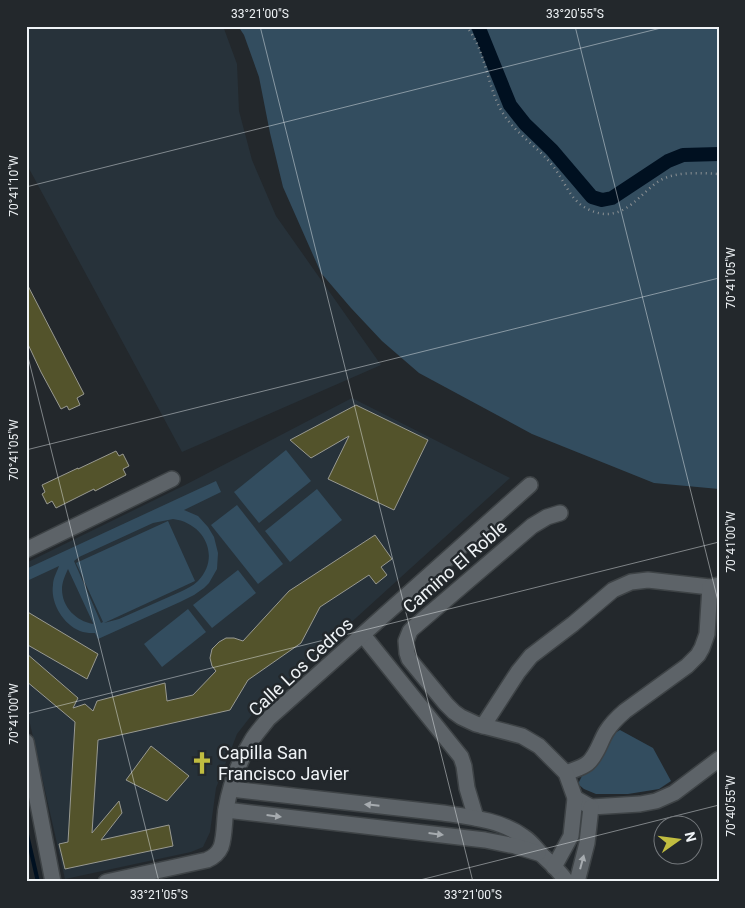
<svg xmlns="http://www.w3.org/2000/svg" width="745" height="908" font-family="Roboto,sans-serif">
  <rect width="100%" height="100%" fill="#23282c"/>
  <g fill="#27323a">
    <path d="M26 26H223L237 64 239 111 252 160 276 216 381 365 182 452 26 163Z"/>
    <path d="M352 398 510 478 258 707 237 734 216 788 210 832 203 847 191 852 65 879 26 706V563L185 485Z"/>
  </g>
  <g fill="#334d5f" fill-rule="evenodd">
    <path d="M238 26H719V489L654 483 532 434 419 373 382 341 351 308 321 273 283 187 270 133 259 77 244 35Z"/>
    <path d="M286 450 311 481 259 523 234 492Z"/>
    <path d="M216 481 221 492 184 510 198 516 208 527 214 537 218 553 217 569 209 583 204 588 194 595 180 602 98 639 95 633C91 633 87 633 83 632 65 627 50 604 53 585 53 578 57 572 59 566L29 580 26 576V569ZM173 519C205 523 221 557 198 581 193 586 186 589 180 592L119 619 104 623 195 581 168 521 76 563 103 622 101 623 74 561 79 557 153 523ZM68 569 93 623V624C76 621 62 607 62 589 62 582 65 576 68 569Z"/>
    <path d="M317 489 342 520 290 562 265 531Z"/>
    <path d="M237 505 283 564 258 584 211 525Z"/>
    <path d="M238 570 256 593 212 628 193 605Z"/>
    <path d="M188 609 206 632 162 667 144 644Z"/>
    <path d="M620 730 653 748 671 781 659 789 628 794H596L584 789 578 784 582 776 595 768 613 734Z"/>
  </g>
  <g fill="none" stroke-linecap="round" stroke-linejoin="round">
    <path stroke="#001020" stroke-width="4" d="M26 830 38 882"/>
    <path stroke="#001020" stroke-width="14" d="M478 26 510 105 525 124 552 150 592 197 602 200 612 198 668 161 683 155 719 154"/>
  </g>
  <g fill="#53532b" stroke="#989991">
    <path d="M26 282 84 394 77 398 80 405 69 410 67 406 61 409 41 372 26 340Z"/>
    <path d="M356 405 428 440 394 510 328 479 349 436 311 458 290 440Z"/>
    <path d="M116 451 119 456 123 454 129 466 123 469 126 475 95 491 94 489 56 508 52 501 47 504 42 494 45 492 42 485 78 468V469Z"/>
    <path d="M375 535 392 559 381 567 387 575 376 584 369 575 320 607 301 643 248 680 230 710 98 740 92 833 119 801 122 813 101 840 169 825 173 846 65 869 59 844 68 842 75 722 26 681V653L78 698 73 708 85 704 93 711 97 701 165 683 167 701 193 695 216 671 212 666 210 658 212 649 219 642 226 638H234L243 641 289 591Z"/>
    <path d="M26 611 98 654 87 679 26 644Z"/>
    <path d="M151 746 189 776 167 801 126 780Z"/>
  </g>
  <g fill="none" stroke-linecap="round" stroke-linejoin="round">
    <defs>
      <g id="minor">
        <path d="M26 550 172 479"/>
        <path d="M363 635 461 757 464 766 467 788 476 818"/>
        <path d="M483 726 518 672 531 656 573 624 613 590 631 582 648 580 710 587 719 585"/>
        <path d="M26 742 53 882"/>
        <path d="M566 773C573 770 582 768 588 763 597 755 600 742 606 732 611 724 618 717 625 711L687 666 698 655 702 648 707 634 710 587"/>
        <path d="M231 789 443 813C470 817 501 820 524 837 532 842 537 850 543 856 552 864 560 872 567 882"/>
        <path d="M575 798 591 807 640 804 656 801 674 793 719 759"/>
        <path d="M226 810 485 840 515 846 538 853"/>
        <path d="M554 867 571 836 575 798 566 773 539 746 522 736 476 724 461 717 454 712 446 704 409 659 407 653 406 641 410 631 413 628 532 526 547 517 560 513"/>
        <path d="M106 882 207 860C214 857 218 854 221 847 225 836 224 821 226 809 230 786 239 761 252 740 256 733 263 726 268 719L530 485"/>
        <path d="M577 882 587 843 591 807"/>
      </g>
    </defs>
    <use href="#minor" stroke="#3e4346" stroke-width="18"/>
    <path stroke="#8c9194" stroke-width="2.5" stroke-dasharray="1 4" stroke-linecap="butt" d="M466 26C486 50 486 83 501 110 513 132 537 146 552 165 563 178 568 195 581 205 588 210 598 214 606 214 629 214 641 193 659 181 676 171 700 173 719 174"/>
    <use href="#minor" stroke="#5d6368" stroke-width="15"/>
  </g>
  <defs><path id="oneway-solid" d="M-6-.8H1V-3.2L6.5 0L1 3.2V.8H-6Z" transform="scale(1.25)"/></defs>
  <g fill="#a6abaf">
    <use href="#oneway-solid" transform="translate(372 805) rotate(-174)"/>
    <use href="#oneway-solid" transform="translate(274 816) rotate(7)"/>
    <use href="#oneway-solid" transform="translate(436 834) rotate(7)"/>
    <use href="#oneway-solid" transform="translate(582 862) rotate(-75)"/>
  </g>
  <path fill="none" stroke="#eff3f6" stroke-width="1" stroke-opacity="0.45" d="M260 26 473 882M575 26 719 605M26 187 669 26M26 349 159 882M26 450 719 278M26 714 719 542M412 882 719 805"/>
  <defs>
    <symbol id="church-bare" viewBox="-9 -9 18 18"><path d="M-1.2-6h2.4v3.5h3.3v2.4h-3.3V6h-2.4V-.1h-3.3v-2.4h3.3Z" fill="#c1bd40" stroke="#23282c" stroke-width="2.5" paint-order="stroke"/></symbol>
  </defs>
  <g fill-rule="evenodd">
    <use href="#church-bare" x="186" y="747" width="32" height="32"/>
  </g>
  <g text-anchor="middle" stroke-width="5" stroke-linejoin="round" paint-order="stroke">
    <g font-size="18" fill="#eff3f6" stroke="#23282c">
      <text transform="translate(455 567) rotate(-41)" y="6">Camino El Roble</text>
      <text transform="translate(301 667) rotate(-43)" y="6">Calle Los Cedros</text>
    </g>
    <g font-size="18" fill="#eff3f6" stroke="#23282c" text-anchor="start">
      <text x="218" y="759">Capilla San<tspan x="218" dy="21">Francisco Javier</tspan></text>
    </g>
  </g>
  <rect width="745" height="908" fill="none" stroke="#23282c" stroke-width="55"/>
  <g transform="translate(678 840) rotate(76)"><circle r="24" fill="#23282c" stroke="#75797d"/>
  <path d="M0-4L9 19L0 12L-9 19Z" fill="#c1bd40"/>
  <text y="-8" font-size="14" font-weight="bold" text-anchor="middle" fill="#eff3f6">N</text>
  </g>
  <rect x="28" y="28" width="690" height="852" fill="none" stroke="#eff3f6" stroke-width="2"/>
  <g font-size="12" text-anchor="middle" fill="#eff3f6">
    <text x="260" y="18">33°21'00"S</text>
    <text x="575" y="18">33°20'55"S</text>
    <text transform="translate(14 186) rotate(-90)" y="4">70°41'10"W</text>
    <text transform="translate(731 278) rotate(-90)" y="4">70°41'05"W</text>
    <text transform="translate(14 450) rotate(-90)" y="4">70°41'05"W</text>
    <text transform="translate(731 542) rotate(-90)" y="4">70°41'00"W</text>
    <text transform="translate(14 714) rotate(-90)" y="4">70°41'00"W</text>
    <text transform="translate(731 806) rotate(-90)" y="4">70°40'55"W</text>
    <text x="159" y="899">33°21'05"S</text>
    <text x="473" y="899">33°21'00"S</text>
  </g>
</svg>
